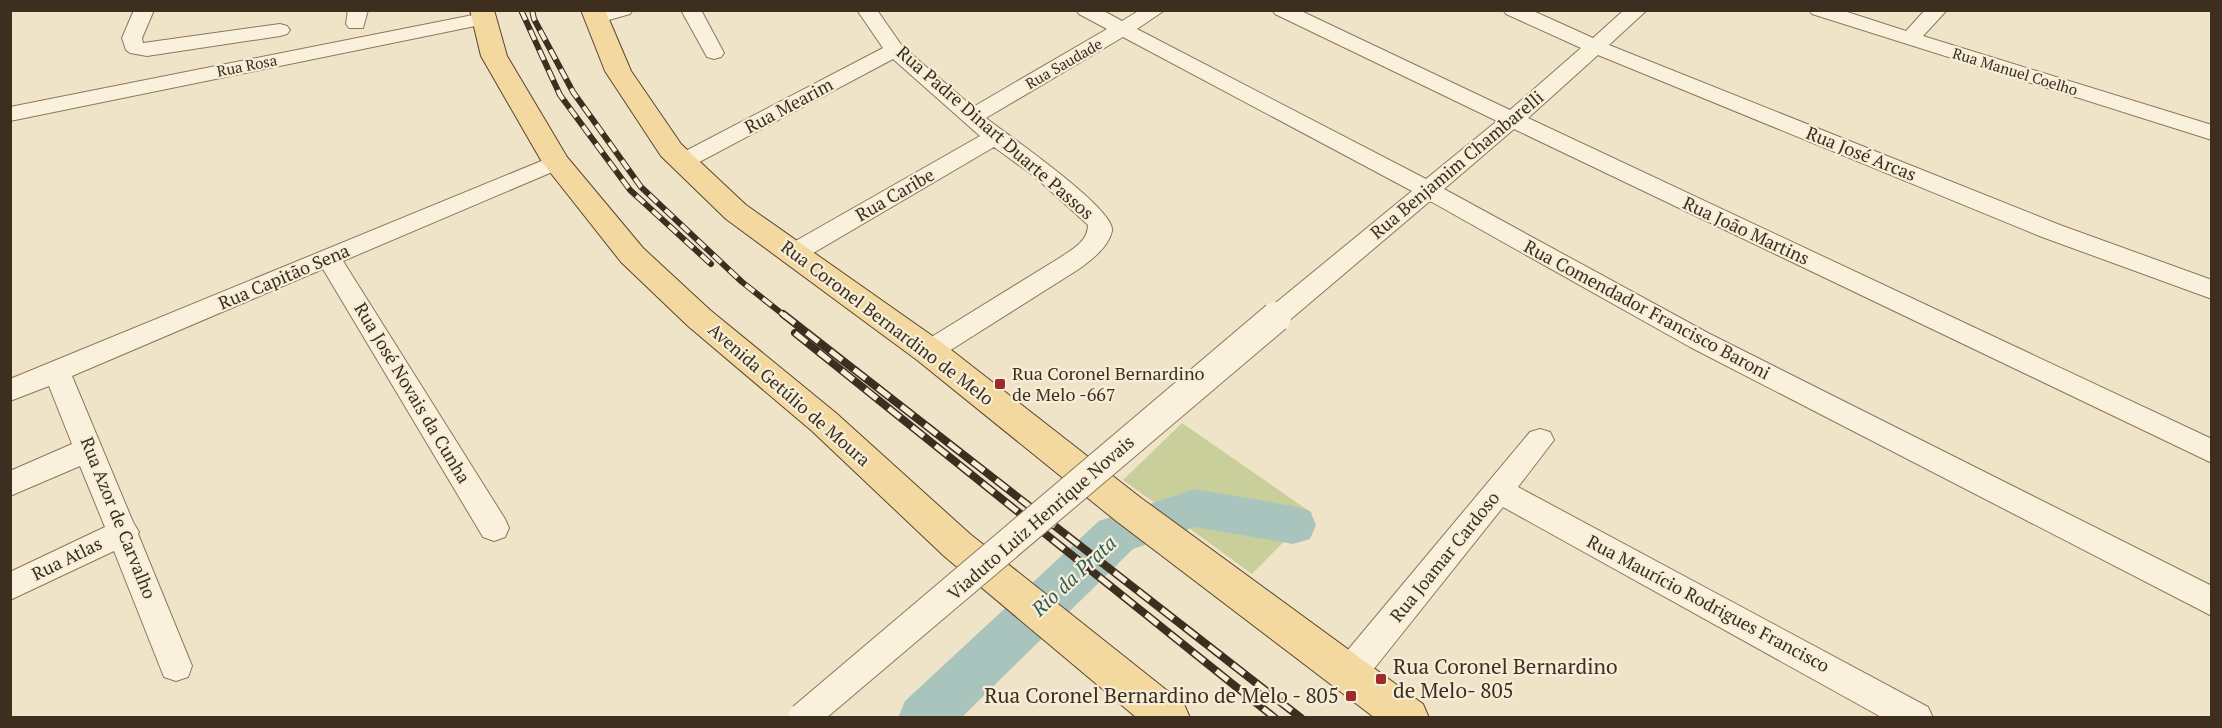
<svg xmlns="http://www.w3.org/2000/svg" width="2222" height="728" font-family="'PT Serif',serif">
  <rect width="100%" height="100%" fill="#f0e4c8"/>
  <path fill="#c9cf9b" d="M1182 423 1312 513 1252 574 1123 480Z"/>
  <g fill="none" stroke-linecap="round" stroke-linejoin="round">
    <path fill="#a9c4bc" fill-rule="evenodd" d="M1195 489 1293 506 1310 511 1316 525 1310 539 1293 544 1195 527 1133 549 961 718H898L905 701 1099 521Z"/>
    <defs>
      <g id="minor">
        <path d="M134 10H154L142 38 143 43 280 24 287 26 290 30 287 34 280 36 147 56 130 53 126 50 122 38Z"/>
        <path d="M348 10H368L363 28H349L346 24Z"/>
        <path d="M599 10H633L630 14 595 24 588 22 585 18 588 14Z"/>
        <path d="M681 10H701L724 53 721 57 714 59 707 57Z"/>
        <path d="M857 10H877L902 46 973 107 1107 29 1079 14 1076 10H1102L1122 21 1140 10H1165L1137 29 1426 179 1497 121 1275 14 1272 10H1299L1510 110 1581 48 1506 14 1503 10H1531L1593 38 1624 10H1647L1609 45 2060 225 2212 280V299L2042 237 1598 55 1528 118 2212 439V463L1514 129 1444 189 1708 333 2212 586V616L1690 347 1430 201 1285 324 1276 326 1267 324 1263 317 1267 310 1412 191 1123 37 986 118C1006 134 1117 210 1112 231 1108 248 1091 260 1079 269L938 358 929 361 920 358 916 351 920 344 1061 257C1073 249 1088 241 1088 225L1034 176 994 147 803 259 794 261 785 259 782 253 785 247 980 136 893 59 690 167 682 169 674 167 670 162 674 157 883 48Z"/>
        <path d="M1809 10H1841L1906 31 1925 10H1947L1923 36 2212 125V140L1812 14Z"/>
        <path d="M483 13 490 15 493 19 490 23 10 121V107Z"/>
        <path d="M556 155 564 157 568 162 564 167 343 261 505 519 509 528 505 537 494 541 483 537 323 269 72 376 133 522 139 532 138 534 192 666 188 677 176 681 164 677 114 551 10 600V572L105 527 80 466 10 496V471L72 444 49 386 10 401V379Z"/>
        <path d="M1540 429 1550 432 1554 440 1518 487 1928 707 1933 718H1883L1503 507 1361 685 1349 689 1337 685 1332 674 1337 663 1530 432Z"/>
      </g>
      <g id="major">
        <path d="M470 10H494L507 56 567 157 643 248 710 310 836 413 970 534 1184 704 1190 718H1137L944 556 812 431 688 326 621 262 542 162 481 56Z"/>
        <path d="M581 10H605L631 71 681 144 746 205 941 342 1141 498 1423 704 1429 718H1375L1115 520 917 360 726 219 661 156 605 71Z"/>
      </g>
    </defs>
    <use href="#minor" stroke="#8d765c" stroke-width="2"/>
    <use href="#major" stroke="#5b4430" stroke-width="2"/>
    <use href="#minor" fill="#faf1dc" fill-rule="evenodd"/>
    <use href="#major" fill="#f3d9a0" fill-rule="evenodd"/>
    <defs>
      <g id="rail-far1">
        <path d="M521 10 560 95 630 190 711 264"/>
        <path d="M532 10 534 19 573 92 641 187 742 282 785 316"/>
      </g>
      <g id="rail">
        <path d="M783 314 1301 718"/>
        <path d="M795 333 1275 718"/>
      </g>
    </defs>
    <use href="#rail-far1" stroke="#3d2e20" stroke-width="6"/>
    <use href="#rail" stroke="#3d2e20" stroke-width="8"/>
    <use href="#rail-far1" stroke="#f7eed8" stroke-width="4" stroke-dasharray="11" stroke-linecap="butt"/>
    <use href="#rail" stroke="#f7eed8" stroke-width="5" stroke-dasharray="15" stroke-linecap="butt"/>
    <defs>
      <path id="minor-bridge" d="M803 718 1276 317"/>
    </defs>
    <use href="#minor-bridge" stroke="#8d765c" stroke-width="32" stroke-linecap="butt"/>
    <use href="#minor-bridge" stroke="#faf1dc" stroke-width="30"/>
  </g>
  <g fill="#9e2a2b" stroke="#f7eed8" stroke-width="2">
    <rect x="994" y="378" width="12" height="12" rx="3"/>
    <rect x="1375" y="673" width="12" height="12" rx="3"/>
    <rect x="1345" y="690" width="12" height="12" rx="3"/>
  </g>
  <g text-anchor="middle" stroke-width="4.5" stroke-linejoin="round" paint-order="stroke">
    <g font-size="15" fill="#3d2e20" stroke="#f7eed8">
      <text transform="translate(1064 64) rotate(-30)" y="5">Rua Saudade</text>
      <text transform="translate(247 66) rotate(-11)" y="5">Rua Rosa</text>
      <text transform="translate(2015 72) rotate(17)" y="5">Rua Manuel Coelho</text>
    </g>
    <g font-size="18" fill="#3d2e20" stroke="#f7eed8">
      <text transform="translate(789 106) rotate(-28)" y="6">Rua Mearim</text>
      <text transform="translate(995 133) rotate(41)" y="6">Rua Padre Dinart Duarte Passos</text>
      <text transform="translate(1861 154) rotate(22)" y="6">Rua José Arcas</text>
      <text transform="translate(1457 165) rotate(-40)" y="6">Rua Benjamim Chambarelli</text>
      <text transform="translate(895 195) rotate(-30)" y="6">Rua Caribe</text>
      <text transform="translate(1746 231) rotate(25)" y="6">Rua João Martins</text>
      <text transform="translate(284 277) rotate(-23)" y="6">Rua Capitão Sena</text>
      <text transform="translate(1647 310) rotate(28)" y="6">Rua Comendador Francisco Baroni</text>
      <text transform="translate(887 323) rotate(37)" y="6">Rua Coronel Bernardino de Melo</text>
      <text transform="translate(412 393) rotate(59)" y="6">Rua José Novais da Cunha</text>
      <text transform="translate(789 395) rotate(41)" y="6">Avenida Getúlio de Moura</text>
      <text transform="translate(118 518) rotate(68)" y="6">Rua Azor de Carvalho</text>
      <text transform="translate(1041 518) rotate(-41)" y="6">Viaduto Luiz Henrique Novais</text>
      <text transform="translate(1445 557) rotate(-51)" y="6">Rua Joamar Cardoso</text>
      <text transform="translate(67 559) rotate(-26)" y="6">Rua Atlas</text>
      <text transform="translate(1708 604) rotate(28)" y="6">Rua Maurício Rodrigues Francisco</text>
    </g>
    <g font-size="18" fill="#3d2e20" stroke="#f7eed8" text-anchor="start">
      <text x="1012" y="380">Rua Coronel Bernardino<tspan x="1012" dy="21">de Melo -667</tspan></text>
    </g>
    <g font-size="20" font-style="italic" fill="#2f5d5a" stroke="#f7eed8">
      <text transform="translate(1074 576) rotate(-43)" y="7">Rio da Prata</text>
    </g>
    <g font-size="21" fill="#3d2e20" stroke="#f7eed8" text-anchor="start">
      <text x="1393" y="674">Rua Coronel Bernardino<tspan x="1393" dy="24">de Melo- 805</tspan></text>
      <text x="1339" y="703" text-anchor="end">Rua Coronel Bernardino de Melo - 805</text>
    </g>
  </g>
  <rect width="2222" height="728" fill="none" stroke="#3d2e20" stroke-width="24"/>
</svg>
